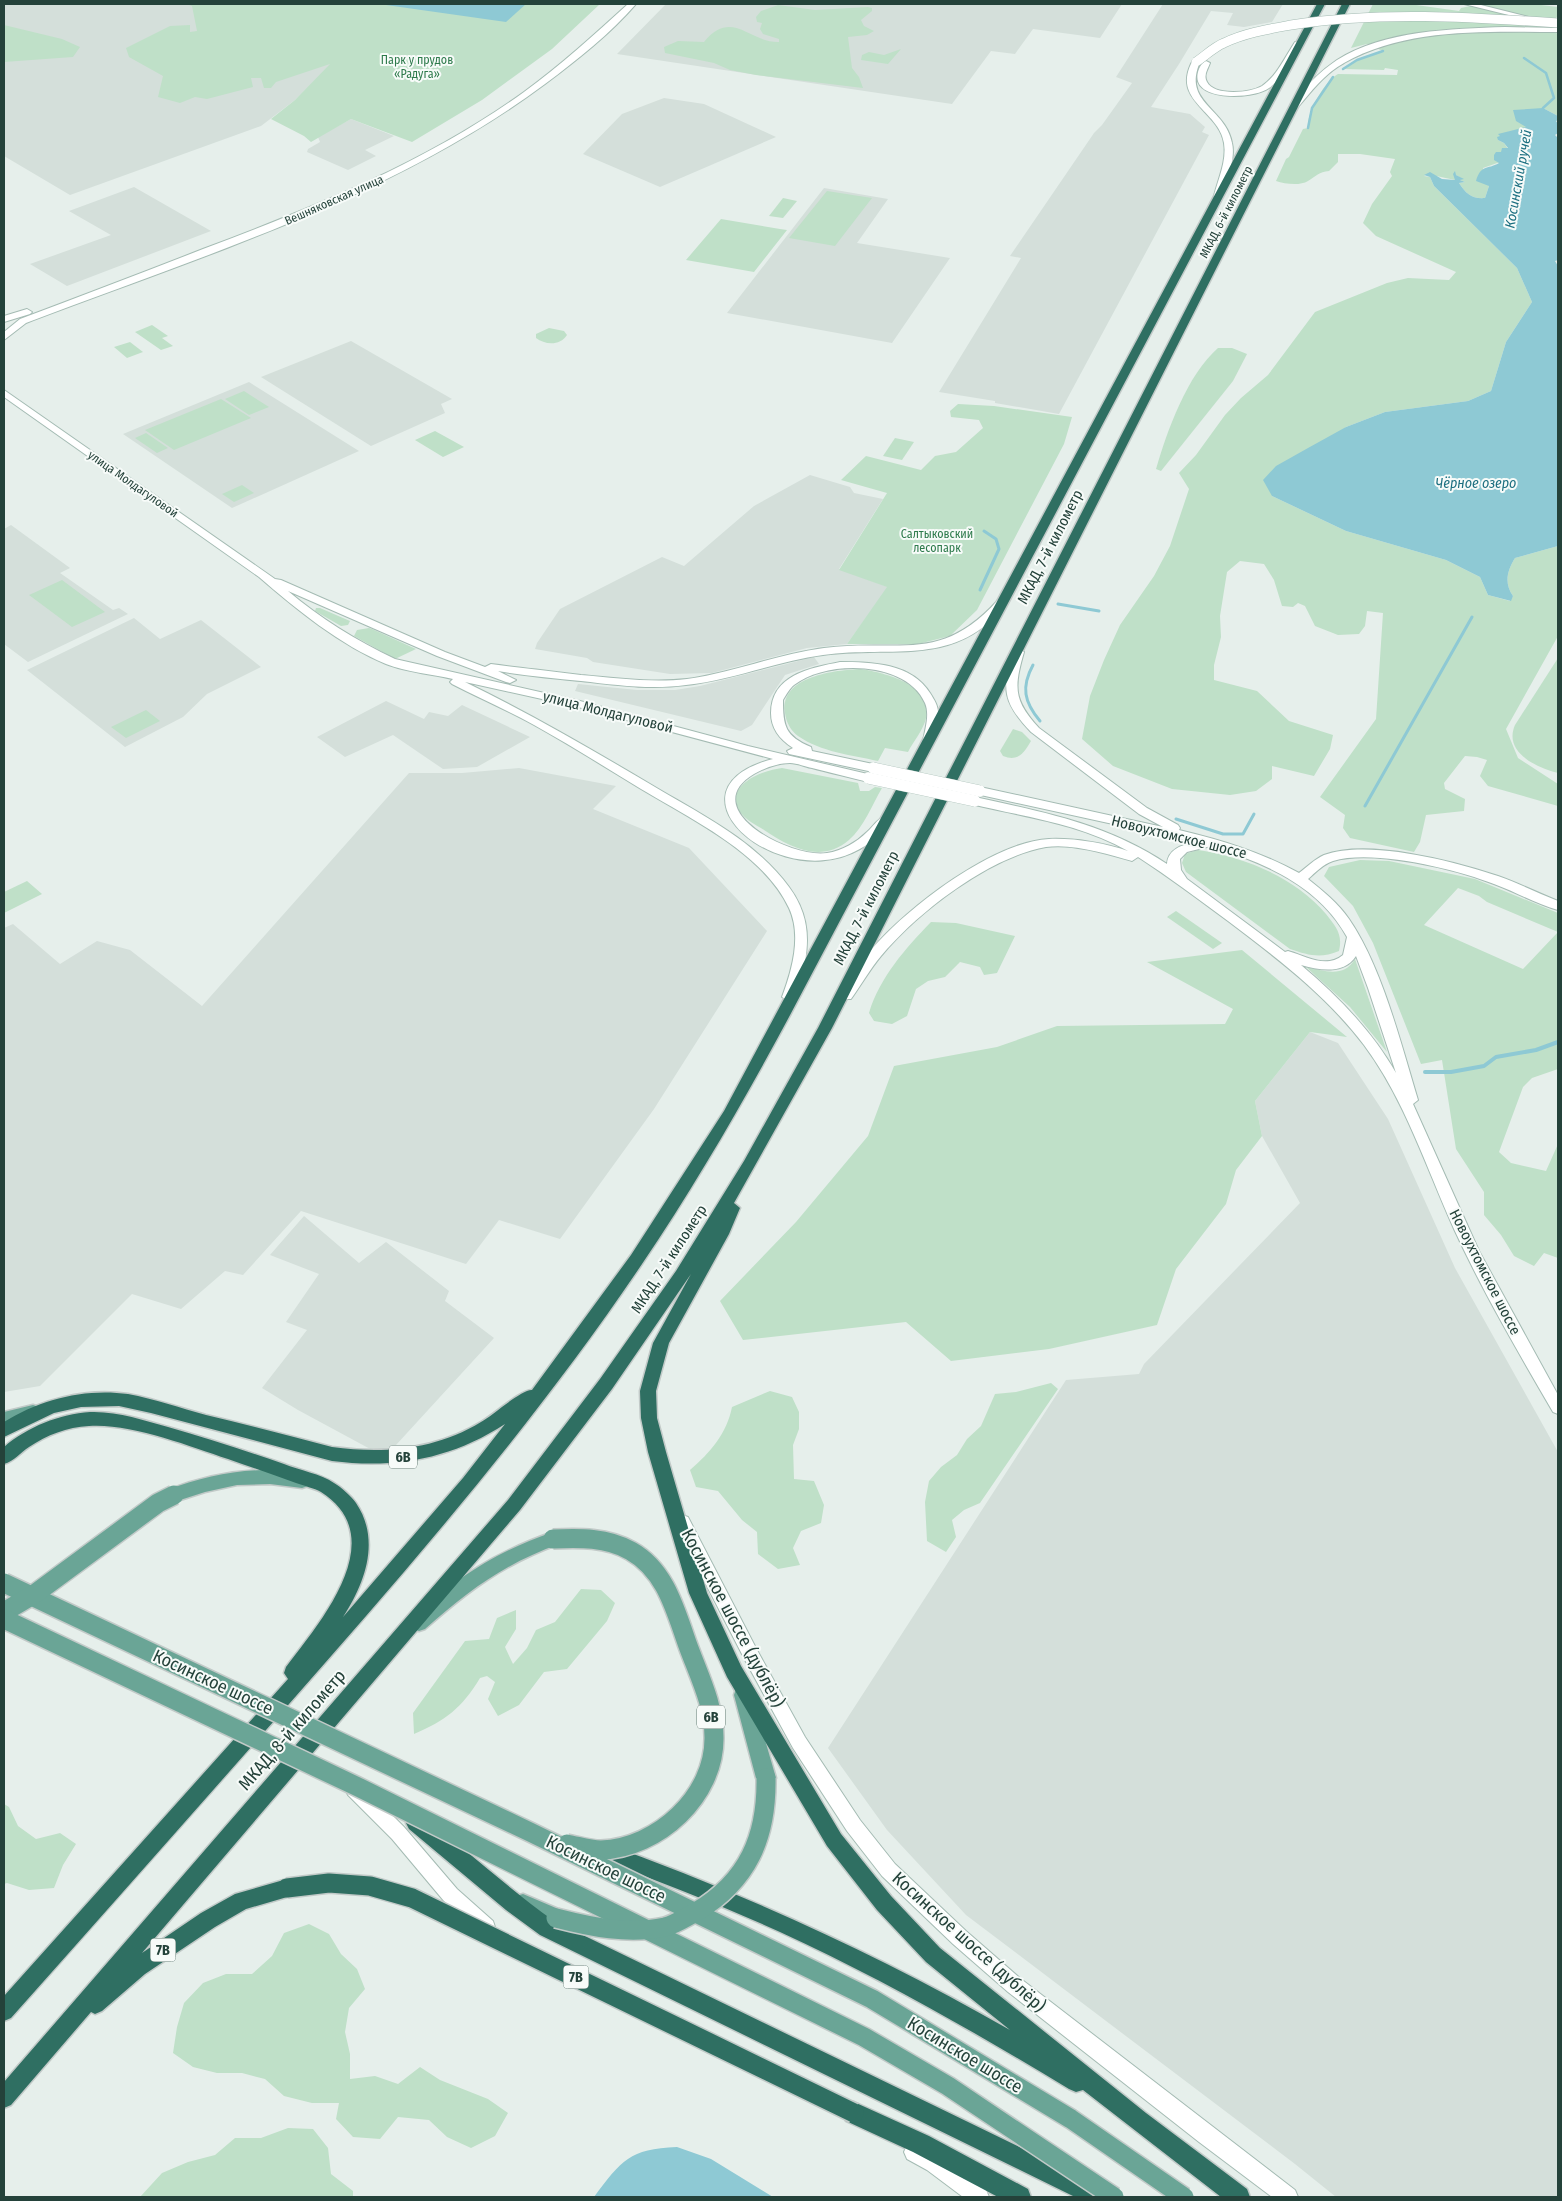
<svg xmlns="http://www.w3.org/2000/svg" width="1562" height="2201" font-family="'Fira Sans Condensed',sans-serif">
  <rect width="100%" height="100%" fill="#e6efeb"/>
  <g fill="#d4dfda">
    <path d="M4 4H347L385 13 295 100 261 126 70 195 4 156Z"/>
    <path d="M666 4H1122L1100 38 1033 29 1015 54 991 51 952 104 617 54Z"/>
    <path d="M1163 4H1283L1272 22 1244 27 1227 25 1233 13 1211 11 1179 64 1151 107 1190 114 1205 127 1202 132 1209 135 1059 414 995 403V401L939 392 1021 258 1010 256 1094 133 1102 125 1132 83 1116 77Z"/>
    <path d="M664 98 704 104 776 137 660 187 583 154 622 114Z"/>
    <path d="M351 119 394 136 365 150 376 156 348 170 307 152 308 149 320 142 318 137Z"/>
    <path d="M134 187 211 231 67 286 30 264 111 235 69 211Z"/>
    <path d="M824 188 888 199 857 243 950 258 892 343 727 313Z"/>
    <path d="M351 341 452 399 441 404 445 413 371 446 261 377Z"/>
    <path d="M249 382 359 451 232 508 123 434Z"/>
    <path d="M810 475 850 487 854 493 883 499 839 569 888 587 847 644 807 648 712 673 670 674 593 662 587 658 535 649 537 643 560 609 662 557 684 566 754 506Z"/>
    <path d="M11 525 70 568 60 573 113 610 119 608 128 614 28 662 4 644V529Z"/>
    <path d="M134 618 160 639 201 620 261 667 207 694 183 717 125 747 27 670Z"/>
    <path d="M814 657 819 664 785 675 752 725 741 731 575 691 578 684 637 690H675L700 686Z"/>
    <path d="M386 701 424 719 429 712 448 716 462 705 530 737 477 767 443 769 393 735 345 757 317 737Z"/>
    <path d="M519 768 616 786 593 809 689 848 767 931 654 1109 560 1239 499 1220 466 1264 301 1211 243 1275 225 1271 181 1309 132 1294 40 1386 4 1392V928L13 924 60 964 97 941 130 950 202 1006 409 773H462Z"/>
    <path d="M1310 1032 1338 1043 1388 1119 1455 1268 1558 1452V2197H1336L1295 2164 966 1915 887 1830 828 1748 1066 1380 1139 1374 1144 1364 1300 1203 1262 1136 1255 1101Z"/>
    <path d="M304 1216 359 1263 386 1242 449 1291 445 1301 494 1338 385 1457 298 1410 262 1388 307 1330 286 1322 319 1274 270 1255Z"/>
  </g>
  <g fill="#bfe0c8" fill-rule="evenodd">
    <path d="M186 4H600L552 49 482 100 412 142 351 119 311 142 304 136 271 119 295 100 330 64 276 82 271 88H264L261 78H251L253 87 207 99 195 97 180 103 158 97 163 76 129 57 126 48 170 26 190 25V32L197 31 192 6Z"/>
    <path d="M1373 4H1409L1459 11 1461 8C1491 0 1527 3 1558 7V16L1555 19 1553 31 1558 34V116L1543 108C1538 113 1532 123 1526 127 1516 133 1505 128 1498 140L1504 143 1508 149 1500 162 1483 168 1489 186 1485 198C1472 199 1466 194 1459 183L1465 182 1460 180 1461 178 1456 175 1455 180 1427 174 1424 176 1430 177 1434 186 1517 268 1532 302 1506 342 1491 391 1468 401 1385 412 1346 427 1272 496 1346 531 1446 560 1480 577 1488 595 1510 601 1513 596C1504 583 1507 571 1515 558L1558 546V636L1506 729 1518 758 1558 784V806L1488 786 1480 776 1487 760 1477 757 1465 756 1444 783 1445 789 1465 799 1464 811 1426 815 1420 842 1414 852 1350 838 1343 828 1345 815 1320 797 1376 719 1383 613 1367 611 1365 626 1359 634 1338 635 1315 626 1305 606 1298 603 1293 607 1282 606 1274 580 1264 564 1240 561 1227 572 1220 616 1221 637 1214 665V680L1257 691 1289 721 1333 735 1330 749 1314 776 1272 766V779L1256 791 1230 795 1172 789 1113 766 1082 739 1090 696 1104 660 1120 625 1154 576 1170 546 1189 489 1179 473 1196 455 1225 415 1241 398 1268 375 1315 312 1387 283 1408 278 1449 280 1456 272 1376 236 1363 223 1372 204 1392 176 1390 172 1395 159 1360 154H1338V162L1329 171C1319 172 1316 176 1308 181 1300 186 1285 184 1276 181L1286 159 1289 157 1303 129 1308 128C1306 113 1325 81 1338 74L1397 75 1398 70 1385 68 1384 70 1343 69 1357 60 1383 51 1367 44 1351 48Z"/>
    <path d="M778 5 815 10 868 7 872 8V11L861 20 864 26 874 31 867 35 848 37 852 68 859 77 863 88 756 75 730 70 714 63 665 53 664 47 678 41 704 42C732 8 749 43 779 42V39L763 34 760 29 762 23 757 22 756 17 761 11Z"/>
    <path d="M4 25 62 39 80 47 73 57 4 62Z"/>
    <path d="M901 49 888 64 861 60 862 55 869 52 884 55Z"/>
    <path d="M827 191 872 198 835 246 789 238Z"/>
    <path d="M783 198 797 201 783 218 769 216Z"/>
    <path d="M721 219 780 229 787 230 754 272 686 260Z"/>
    <path d="M152 325 168 336 162 338 173 346 161 350 135 332Z"/>
    <path d="M549 328 564 331 567 335C560 346 545 345 536 338V334Z"/>
    <path d="M130 342 143 352 127 358 114 347Z"/>
    <path d="M1218 348H1232L1247 354 1233 381 1161 471 1156 469C1167 431 1187 375 1218 348Z"/>
    <path d="M244 391 269 407 249 415 225 399Z"/>
    <path d="M221 399 251 418 174 450 145 430Z"/>
    <path d="M958 404 994 406 1072 417 1064 444 977 610 950 636 918 644H847L887 587 839 570 887 493 841 480 866 456 921 470 935 456 956 452 983 428 979 420 951 417 950 411Z"/>
    <path d="M435 431 464 447 443 457 415 440Z"/>
    <path d="M146 433 168 448 157 453 135 438Z"/>
    <path d="M895 438 914 442 902 460 883 456Z"/>
    <path d="M242 485 254 493 234 502 222 494Z"/>
    <path d="M62 580 105 612 72 627 29 595Z"/>
    <path d="M316 608H320L350 621 348 625 341 626 315 611Z"/>
    <path d="M369 628 372 629 416 649 395 659 354 636 357 630Z"/>
    <path d="M1558 658V773C1537 768 1503 752 1515 725Z"/>
    <path d="M861 669C885 673 933 684 926 718 924 729 913 742 908 752L885 748 878 761C851 755 821 752 798 736 791 731 786 722 785 713 779 676 836 670 861 669Z"/>
    <path d="M146 710 160 721 126 738 111 727Z"/>
    <path d="M1013 729 1022 732 1031 741C1024 753 1018 762 1003 756L1000 751Z"/>
    <path d="M782 768 858 783 860 791H869L875 787 882 788C872 805 864 827 849 840 821 864 789 847 764 830 756 825 746 820 740 812 723 785 763 770 782 768Z"/>
    <path d="M1198 850C1244 857 1295 877 1326 914 1336 927 1343 934 1339 951 1320 959 1308 955 1290 949L1186 872 1182 863 1185 854Z"/>
    <path d="M1360 860 1389 861 1475 879 1558 913V1069L1532 1078 1523 1087 1499 1152 1511 1163 1546 1171 1558 1144V1258L1544 1253 1534 1266 1514 1256 1501 1235 1484 1215V1192L1456 1149 1442 1060 1421 1064 1373 943 1353 906 1324 876 1329 867ZM1458 888 1479 896 1487 902 1558 932 1523 969 1424 925Z"/>
    <path d="M27 881 42 894 4 913V892Z"/>
    <path d="M1176 911 1222 943 1213 949 1167 917Z"/>
    <path d="M931 922 956 923 1015 936 997 973 984 975 980 967 960 962 945 977 928 981 916 989 907 1016 892 1024 874 1021 869 1013C880 977 905 949 931 922Z"/>
    <path d="M1242 950 1347 1037 1310 1032 1255 1101 1262 1136 1236 1170 1226 1204 1176 1269 1157 1325 1049 1349 951 1361 906 1322 743 1340 720 1301 796 1222 868 1136 894 1066 997 1047 1057 1026 1225 1024 1233 1009 1147 962Z"/>
    <path d="M1355 959 1387 1052 1350 1007 1306 967C1325 971 1344 978 1355 959Z"/>
    <path d="M1051 1383 1058 1389 980 1503 964 1510 952 1520 956 1537 946 1552 927 1541 925 1502 929 1481 941 1467 957 1455 967 1439 981 1426 995 1394 1016 1392Z"/>
    <path d="M770 1391 792 1397 799 1412V1429L793 1445 794 1479 814 1481 824 1505 821 1523 801 1531 793 1548 800 1565 778 1569 758 1554 757 1532 742 1520 718 1491 696 1487 690 1470C710 1453 727 1433 732 1407Z"/>
    <path d="M581 1589 601 1590 615 1603 607 1621 567 1669 544 1672 519 1705 498 1716 488 1699 495 1682 487 1676 480 1678C462 1708 445 1721 414 1734L413 1713 465 1641 489 1639 497 1618 516 1610V1629L505 1647 513 1664 527 1648 536 1630 555 1622Z"/>
    <path d="M4 1804 9 1807 18 1826 36 1839 60 1833 76 1844 63 1865 54 1888 29 1890 7 1883 4 1884Z"/>
    <path d="M309 1924 329 1934 341 1954 357 1969 365 1989 349 2008 345 2032 350 2054V2079L375 2076 398 2084 420 2067 440 2080 488 2099 508 2113 495 2136 471 2148 447 2137 429 2120 398 2117 380 2139 353 2137 336 2119 339 2103H312L284 2096 265 2079 242 2073H217L193 2067 173 2053 177 2027 184 2003 203 1983 226 1974H252L272 1956 284 1933Z"/>
    <path d="M288 2128 313 2129 328 2148 331 2174 353 2191V2197H140L162 2173 188 2162 215 2155 235 2138H261Z"/>
  </g>
  <g fill="#8ec9d4">
    <path d="M379 4H526L506 22Z"/>
    <path d="M1543 108 1558 116V120L1556 121 1558 124V133L1555 135 1558 138V260L1555 261 1558 266V546L1515 558C1507 571 1504 583 1513 596L1511 601 1488 595 1480 577 1446 560 1346 531 1272 496 1263 480 1276 466 1308 448 1346 427 1385 412 1468 401 1491 391 1506 342 1532 302 1517 268 1434 186 1430 177 1424 175 1430 172 1442 179 1455 180 1453 174 1455 171 1456 175 1464 179 1460 180 1465 182 1459 183C1466 194 1472 199 1485 198L1489 186 1476 181C1481 164 1487 170 1499 163L1494 160V155L1496 152H1501L1502 148H1508L1504 143 1498 140 1497 137 1500 136 1498 134 1526 127 1516 121 1513 110Z"/>
    <path d="M677 2147 711 2159 773 2197H594C622 2160 629 2149 677 2147Z"/>
  </g>
  <g fill="none" stroke-linecap="round" stroke-linejoin="round">
    <g stroke="#8ec9d4" stroke-width="2.5">
      <path d="M1524 58 1546 73 1554 98 1543 108 1542 112"/>
      <path d="M1343 69 1357 60 1383 51"/>
      <path d="M1308 128 1312 108 1333 77"/>
    </g>
    <g stroke="#8ec9d4" stroke-width="3">
      <path d="M980 590 999 549 996 539 984 531"/>
      <path d="M1058 604 1099 611"/>
      <path d="M1033 665C1021 687 1024 702 1040 721"/>
      <path d="M1365 806 1472 617"/>
      <path d="M1176 819 1223 834H1243L1254 814"/>
    </g>
    <path stroke="#8ec9d4" stroke-width="4" d="M1425 1072H1451L1484 1066 1496 1057 1536 1050 1558 1042"/>
    <defs>
      <g id="secondary">
        <path d="M628 4H636C610 34 577 60 545 84 393 197 202 256 26 323L4 340V332L20 319C81 296 142 273 203 249 315 207 427 162 524 92 561 65 594 35 628 4Z"/>
        <path d="M1464 4H1477L1537 19 1533 21Z"/>
        <path d="M1505 27 1558 28V32C1489 32 1407 27 1344 63 1325 73 1311 92 1297 108L1290 106C1303 89 1319 72 1337 60 1385 30 1451 29 1505 27Z"/>
        <path d="M1295 42 1302 44C1292 59 1284 77 1269 88 1253 100 1186 102 1199 69 1201 65 1202 63 1206 61L1210 63C1208 69 1203 75 1207 82 1214 96 1250 93 1262 86 1277 76 1285 57 1295 42Z"/>
        <path d="M1193 60 1200 62C1182 103 1226 108 1232 143 1236 160 1226 179 1222 196L1218 199 1214 196C1218 179 1227 161 1224 143 1219 110 1170 101 1193 60Z"/>
        <path d="M27 309 32 312 30 314 4 322V316Z"/>
        <path d="M4 390 275 579 281 580 445 652 485 667 491 664C521 668 551 671 581 675 616 678 652 683 687 679 733 673 777 654 824 648 898 638 940 665 998 600H1006L1007 602C958 669 893 645 823 655 777 661 733 680 686 685 651 690 616 685 581 681 553 678 525 676 498 671L516 680 510 683 506 682 437 656 288 591C320 618 357 641 395 659L580 701 748 746 872 775 874 778 868 782C849 777 831 773 812 768 806 767 797 763 790 763 779 763 764 768 754 774 695 809 791 859 827 853 842 851 857 842 867 832 873 827 877 819 884 817L890 821C816 926 641 793 773 759L578 707 465 682C529 713 589 748 650 784 698 813 755 840 789 887 806 910 810 933 805 961 803 972 800 998 789 1001L782 997C792 970 802 936 789 908 763 853 691 819 641 789 605 767 570 745 534 725 507 710 479 698 452 684L450 682 453 679C432 674 406 672 386 664 340 645 296 609 259 577L4 397Z"/>
        <path d="M1018 649 1024 652C1014 687 1013 700 1039 728L1147 808 1178 825 1180 828 1179 830C1221 840 1261 852 1299 873 1307 867 1315 859 1324 855 1368 839 1454 861 1498 876 1518 883 1538 893 1558 901V910C1536 904 1516 892 1494 884 1455 869 1373 849 1333 861 1323 864 1315 873 1308 879 1323 891 1338 903 1349 919 1382 967 1401 1044 1418 1100L1413 1104 1479 1251 1558 1395V1414L1553 1412C1518 1352 1483 1292 1454 1229 1426 1167 1405 1100 1364 1045 1327 996 1277 958 1228 921 1198 899 1169 877 1138 857L1132 861C1108 854 1072 843 1046 847 989 857 918 912 881 956 870 969 861 985 851 999H841L839 996C849 980 860 963 872 949 908 907 993 842 1049 839 1074 838 1105 843 1128 851 1079 823 1024 817 971 804L969 801 971 798 975 797C1044 812 1107 824 1167 864 1168 849 1182 845 1195 842L976 794 974 791 980 787 1163 827 1139 814 1031 732C1003 703 1002 690 1012 652ZM1211 846C1265 863 1319 886 1347 937L1343 955C1326 969 1306 956 1288 951L1285 952 1187 879 1181 870 1180 859 1187 852ZM1356 956 1368 988 1396 1073C1372 1031 1338 996 1301 965 1319 970 1344 975 1356 956Z"/>
        <path d="M840 662C872 662 911 663 930 693 935 701 939 707 938 717 938 726 937 736 933 743H925L923 741C925 730 930 714 925 703 907 661 827 659 794 685 790 688 786 695 783 700 783 726 785 736 811 747L812 751 873 764 879 768 873 772 789 754 787 751 793 748C779 739 771 728 771 713 771 675 810 668 840 662Z"/>
        <path d="M682 1515 688 1517 757 1650 805 1737 860 1820 895 1864 966 1931 1021 1979 1295 2190 1298 2197H1272L1199 2142 1008 1992 953 1944 882 1876 847 1831 793 1748 745 1660 674 1522 676 1517Z"/>
        <path d="M354 1781 360 1783 404 1827 457 1889 493 1921 495 1927 493 1933 486 1936 479 1933 444 1901 392 1839 348 1795 345 1789 348 1783Z"/>
        <path d="M914 2142 941 2156 986 2190 989 2197H963L927 2170 907 2159 904 2152 907 2145Z"/>
      </g>
      <g id="primary">
        <path d="M33 1405 39 1407 41 1412 39 1417 4 1426V1412Z"/>
        <path d="M270 1470 308 1476 311 1481 308 1486 302 1488 270 1484 237 1485 205 1492 174 1502 168 1500 165 1495 168 1490C201 1477 234 1470 270 1470Z"/>
        <path d="M553 1532 559 1534 562 1539 559 1544C504 1564 469 1590 425 1629L419 1631 413 1629 410 1623 413 1617C460 1576 493 1553 553 1532Z"/>
        <path d="M743 1687 750 1689 752 1695 776 1778 773 1784 766 1787 759 1784 756 1778 734 1695 736 1689Z"/>
        <path d="M523 1894 563 1911 566 1918 563 1925 556 1927 516 1910 513 1903 516 1896Z"/>
      </g>
      <g id="highway">
        <path d="M1317 4H1325L789 1017C744 1101 696 1184 642 1264 535 1423 409 1568 282 1712 192 1814 102 1916 11 2018L4 2021V1996L288 1679 284 1673 286 1667C320 1622 393 1538 321 1492 314 1488 304 1486 296 1483 274 1475 251 1467 228 1459 189 1446 130 1423 89 1426 67 1427 47 1435 29 1447 20 1453 14 1461 4 1464V1447C27 1427 60 1414 90 1412 117 1411 143 1420 168 1427 207 1438 246 1451 284 1464 299 1470 321 1474 334 1483 341 1487 351 1496 356 1503 381 1540 365 1583 343 1617L463 1478 505 1424C451 1459 395 1469 332 1461L151 1413 119 1406 81 1407 54 1413 4 1437V1422C40 1399 86 1388 128 1394 155 1399 180 1408 206 1415 248 1425 290 1436 332 1447 384 1454 435 1450 481 1422 492 1416 522 1389 532 1390L631 1255 724 1111Z"/>
        <path d="M1342 4H1350L832 1028 734 1203 740 1208 729 1234 669 1343 656 1391 657 1418 666 1452 707 1593 741 1666 841 1834 891 1896 940 1948 1146 2113 1247 2189 1250 2197H1221L1083 2090 1076 2092 1069 2089C975 2032 880 1978 780 1932 719 1904 657 1881 594 1857L591 1851 594 1845 601 1842C743 1893 879 1955 1010 2030L926 1962 877 1910 827 1846 727 1677 689 1593 648 1452 641 1418 640 1391 653 1343 691 1274 612 1389 520 1510 142 1953 201 1913 235 1894 287 1879 294 1881 297 1888 294 1895 246 1909 215 1927 145 1974 102 2011 95 2014 91 2012 11 2105 4 2108V2082L508 1500 600 1379 676 1271 744 1161 818 1028Z"/>
        <path d="M416 1814C434 1821 451 1838 466 1851 495 1875 523 1899 554 1921L1106 2189 1109 2197H1075L540 1935 506 1910 409 1829 406 1823 409 1817Z"/>
        <path d="M854 2102 929 2136 1028 2189 1031 2197H998L913 2152 846 2121 843 2113 846 2105Z"/>
      </g>
    </defs>
    <use href="#secondary" stroke="#a4bbb3" stroke-width="2"/>
    <use href="#primary" stroke="#c2cac8" stroke-width="3"/>
    <use href="#highway" stroke="#c2cac8" stroke-width="3"/>
    <use href="#secondary" fill="#fff" fill-rule="evenodd"/>
    <use href="#primary" fill="#6aa596" fill-rule="evenodd"/>
    <use href="#highway" fill="#2f6f62" fill-rule="evenodd"/>
    <defs>
      <path id="secondary-bridge-far1" d="M1196 62C1205 56 1214 47 1224 43 1245 33 1269 29 1291 25 1379 11 1470 17 1558 23"/>
      <g id="secondary-bridge">
        <path d="M873 768 980 791"/>
        <path d="M868 778 975 801"/>
      </g>
      <g id="primary-bridge">
        <path d="M553 1539C579 1538 607 1537 631 1551 665 1570 675 1609 687 1643 698 1674 714 1704 714 1737 715 1796 658 1848 601 1850 589 1850 578 1846 567 1844"/>
        <path d="M4 1583 530 1832 872 1999 1071 2119 1184 2197"/>
        <path d="M4 1612 36 1593 158 1503 174 1495"/>
        <path d="M4 1619 356 1786 864 2037 948 2086 1114 2197"/>
        <path d="M556 1918C591 1927 629 1935 665 1927 676 1924 686 1917 696 1912 748 1881 767 1837 766 1778"/>
      </g>
      <path id="highway-bridge" d="M287 1888 329 1883 370 1886 412 1898 854 2113"/>
    </defs>
    <use href="#secondary-bridge-far1" stroke="#a4bbb3" stroke-width="10" stroke-linecap="butt"/>
    <use href="#secondary-bridge" stroke="#a4bbb3" stroke-width="12" stroke-linecap="butt"/>
    <use href="#primary-bridge" stroke="#c2cac8" stroke-width="22" stroke-linecap="butt"/>
    <use href="#highway-bridge" stroke="#c2cac8" stroke-width="22" stroke-linecap="butt"/>
    <use href="#secondary-bridge-far1" stroke="#fff" stroke-width="9"/>
    <use href="#secondary-bridge" stroke="#fff" stroke-width="11"/>
    <use href="#primary-bridge" stroke="#6aa596" stroke-width="19"/>
    <use href="#highway-bridge" stroke="#2f6f62" stroke-width="19"/>
  </g>
  <g text-anchor="middle" stroke-width="4" stroke-linejoin="round" paint-order="stroke">
    <g font-size="12" fill="#2d7a4b" stroke="#f7fbf9">
      <text x="417" y="64">Парк у прудов<tspan x="417" dy="14">«Радуга»</tspan></text>
      <text x="937" y="538">Салтыковский<tspan x="937" dy="14">лесопарк</tspan></text>
    </g>
    <g font-size="12" fill="#24423a" stroke="#f7fbf9">
      <text transform="translate(334 200) rotate(-24)" y="4">Вешняковская улица</text>
      <text transform="translate(1226 212) rotate(-63)" y="4">МКАД, 6-й километр</text>
      <text transform="translate(133 484) rotate(35)" y="4">улица Молдагуловой</text>
    </g>
    <g font-size="14" font-style="italic" fill="#1c6f80" stroke="#f7fbf9">
      <text transform="translate(1518 179) rotate(-80)" y="5">Косинский ручей</text>
      <text x="1476" y="488">Чёрное озеро</text>
    </g>
    <g fill="#f7fbf9" stroke="#637a73" stroke-width="1">
      <rect x="389" y="1445.5" width="28" height="23" rx="4"/>
      <rect x="697" y="1705.5" width="28" height="23" rx="4"/>
      <rect x="150.5" y="1938.5" width="25" height="23" rx="4"/>
      <rect x="563.5" y="1965.5" width="25" height="23" rx="4"/>
    </g>
    <g font-size="14" font-weight="bold" fill="#24423a">
      <text x="403" y="1462">6B</text>
      <text x="711" y="1722">6B</text>
      <text x="163" y="1955">7B</text>
      <text x="576" y="1982">7B</text>
    </g>
    <g font-size="15" fill="#24423a" stroke="#f7fbf9">
      <text transform="translate(1050 547) rotate(-63)" y="5">МКАД, 7-й километр</text>
      <text transform="translate(608 712) rotate(14)" y="5">улица Молдагуловой</text>
      <text transform="translate(1179 837) rotate(14)" y="5">Новоухтомское шоссе</text>
      <text transform="translate(866 908) rotate(-63)" y="5">МКАД, 7-й километр</text>
      <text transform="translate(669 1259) rotate(-57)" y="5">МКАД, 7-й километр</text>
      <text transform="translate(1485 1272) rotate(63)" y="5">Новоухтомское шоссе</text>
    </g>
    <g font-size="18" fill="#24423a" stroke="#f7fbf9">
      <text transform="translate(733 1618) rotate(62)" y="6">Косинское шоссе (дублёр)</text>
      <text transform="translate(213 1682) rotate(25)" y="6">Косинское шоссе</text>
      <text transform="translate(292 1730) rotate(-49)" y="6">МКАД, 8-й километр</text>
      <text transform="translate(606 1869) rotate(26)" y="6">Косинское шоссе</text>
      <text transform="translate(969 1942) rotate(42)" y="6">Косинское шоссе (дублёр)</text>
      <text transform="translate(965 2055) rotate(31)" y="6">Косинское шоссе</text>
    </g>
  </g>
  <rect width="1562" height="2201" fill="none" stroke="#24423a" stroke-width="10"/>
</svg>
